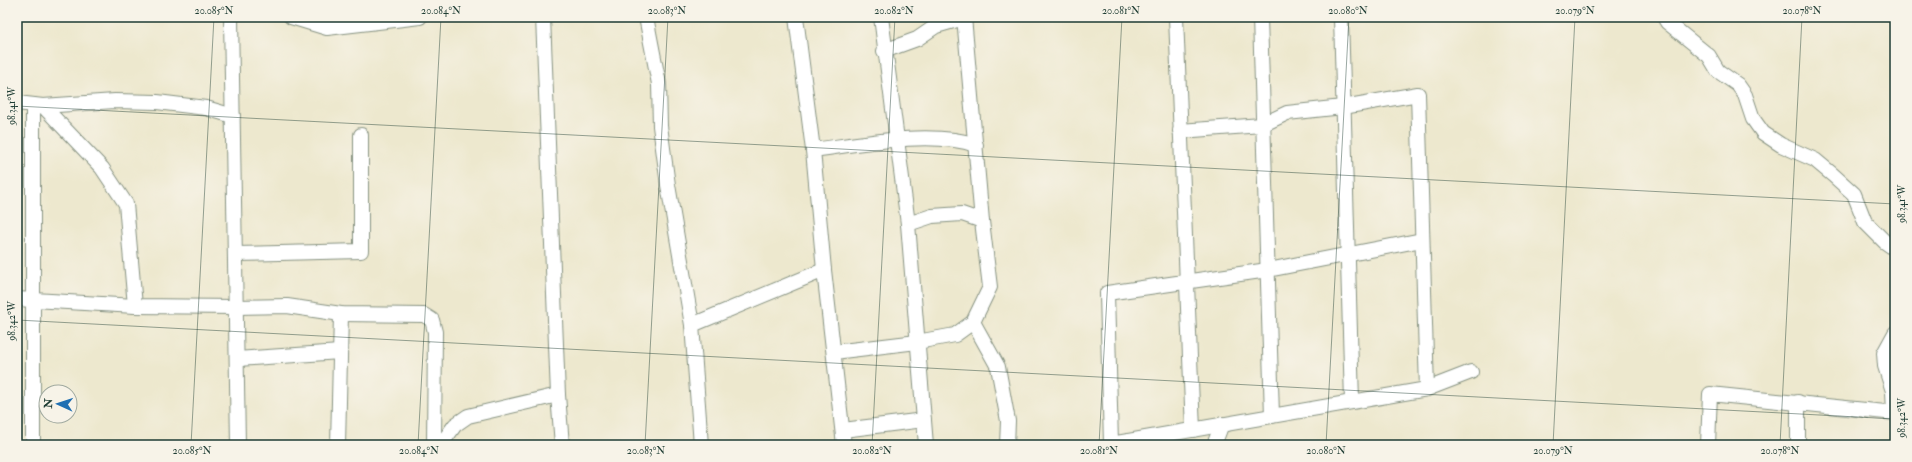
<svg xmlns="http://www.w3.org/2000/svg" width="1912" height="462" font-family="'IM FELL Double Pica',serif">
  <rect width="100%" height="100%" fill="#f7f3e8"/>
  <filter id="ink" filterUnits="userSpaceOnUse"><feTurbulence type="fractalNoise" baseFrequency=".025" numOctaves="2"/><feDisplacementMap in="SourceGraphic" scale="8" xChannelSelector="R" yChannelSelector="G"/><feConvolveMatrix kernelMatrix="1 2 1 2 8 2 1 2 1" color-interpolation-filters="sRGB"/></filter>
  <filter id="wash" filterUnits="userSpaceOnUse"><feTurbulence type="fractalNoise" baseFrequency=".012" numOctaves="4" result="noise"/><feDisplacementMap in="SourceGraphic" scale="16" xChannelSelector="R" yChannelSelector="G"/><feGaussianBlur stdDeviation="0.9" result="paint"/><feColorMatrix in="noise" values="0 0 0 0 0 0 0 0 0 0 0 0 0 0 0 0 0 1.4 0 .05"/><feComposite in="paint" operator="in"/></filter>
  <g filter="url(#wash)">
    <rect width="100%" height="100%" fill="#ede8ce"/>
  </g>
  <g filter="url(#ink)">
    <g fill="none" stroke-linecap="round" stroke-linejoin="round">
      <defs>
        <g id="minor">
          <path d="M231 17 238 445"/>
          <path d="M291 17 327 28 420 17"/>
          <path d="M543 17 558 395 562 445"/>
          <path d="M646 17 659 84 660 126 668 185 692 325 701 445"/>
          <path d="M796 17 813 150 824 270 844 445"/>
          <path d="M881 17 908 224 926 445"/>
          <path d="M1176 17 1193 430"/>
          <path d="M1260 17 1272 416"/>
          <path d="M1341 17 1352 402"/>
          <path d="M1664 17 1667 22 1709 56 1718 71 1738 85 1745 95 1753 119 1763 133 1781 145 1815 160 1833 175 1854 194 1865 222 1885 242 1895 249"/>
          <path d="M884 51 917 39 936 26 964 18"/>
          <path d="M17 103 43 106 115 101 157 102 206 108 233 116"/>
          <path d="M43 106 102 168 126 204 135 306"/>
          <path d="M1180 131 1262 125 1287 113 1343 107 1418 94 1427 389"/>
          <path d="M813 150C859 144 932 130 976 145"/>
          <path d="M908 224 932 216 962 214 982 221"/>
          <path d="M1422 240 1268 270 1107 293 1111 444 1427 389 1471 372"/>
          <path d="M235 254 361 251V135"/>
          <path d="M17 299 135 306 236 307 287 306 341 314 424 315 432 320 435 332 434 445"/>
          <path d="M973 322 998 367 1008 421 1007 445"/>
          <path d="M692 325 824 270"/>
          <path d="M834 352 917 342 955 335 973 322 990 287 982 221 964 17"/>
          <path d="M237 359 340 352"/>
          <path d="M1798 402V445"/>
          <path d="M1894 413 1893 391 1885 366 1884 353 1895 333"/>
          <path d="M843 430 924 420"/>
          <path d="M434 442 445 439 455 425 468 416 558 395"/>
          <path d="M33 445V105"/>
          <path d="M338 445 341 314"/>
          <path d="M1214 445 1222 424"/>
          <path d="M1708 445 1710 394 1895 413"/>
        </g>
      </defs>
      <use href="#minor" stroke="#869281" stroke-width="16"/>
      <use href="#minor" stroke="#fff" stroke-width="14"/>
    </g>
  </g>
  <path fill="none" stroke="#1f3d34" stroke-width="1" stroke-opacity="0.45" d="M17 106 1895 204M17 320 1895 419M191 445 214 17M418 445 441 17M645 445 668 17M872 445 895 17M1099 445 1122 17M1326 445 1349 17M1553 445 1575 17M1780 445 1802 17"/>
  <rect width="1912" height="462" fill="none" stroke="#f7f3e8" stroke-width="44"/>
  <g transform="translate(58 404) rotate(273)"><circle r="19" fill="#f7f3e8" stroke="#a1aaa0"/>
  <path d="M0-3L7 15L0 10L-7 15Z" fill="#1f6fb2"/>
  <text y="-6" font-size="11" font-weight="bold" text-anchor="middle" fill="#1f3d34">N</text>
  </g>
  <rect x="22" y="22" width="1868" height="418" fill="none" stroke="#1f3d34" stroke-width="1.5"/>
  <g font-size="10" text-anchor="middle" fill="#1f3d34">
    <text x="214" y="14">20.085°N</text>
    <text x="441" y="14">20.084°N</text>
    <text x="667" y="14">20.083°N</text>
    <text x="894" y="14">20.082°N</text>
    <text x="1121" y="14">20.081°N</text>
    <text x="1348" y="14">20.080°N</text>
    <text x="1575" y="14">20.079°N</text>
    <text x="1802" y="14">20.078°N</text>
    <text transform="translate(11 106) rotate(-90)" y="4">98.341°W</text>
    <text transform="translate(1901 204) rotate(-90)" y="4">98.341°W</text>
    <text transform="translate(11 321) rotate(-90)" y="4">98.342°W</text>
    <text transform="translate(1901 418) rotate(-90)" y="4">98.342°W</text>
    <text x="192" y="454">20.085°N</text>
    <text x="419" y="454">20.084°N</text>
    <text x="646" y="454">20.083°N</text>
    <text x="872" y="454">20.082°N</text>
    <text x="1099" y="454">20.081°N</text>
    <text x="1326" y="454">20.080°N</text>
    <text x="1553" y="454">20.079°N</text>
    <text x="1780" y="454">20.078°N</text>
  </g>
</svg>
